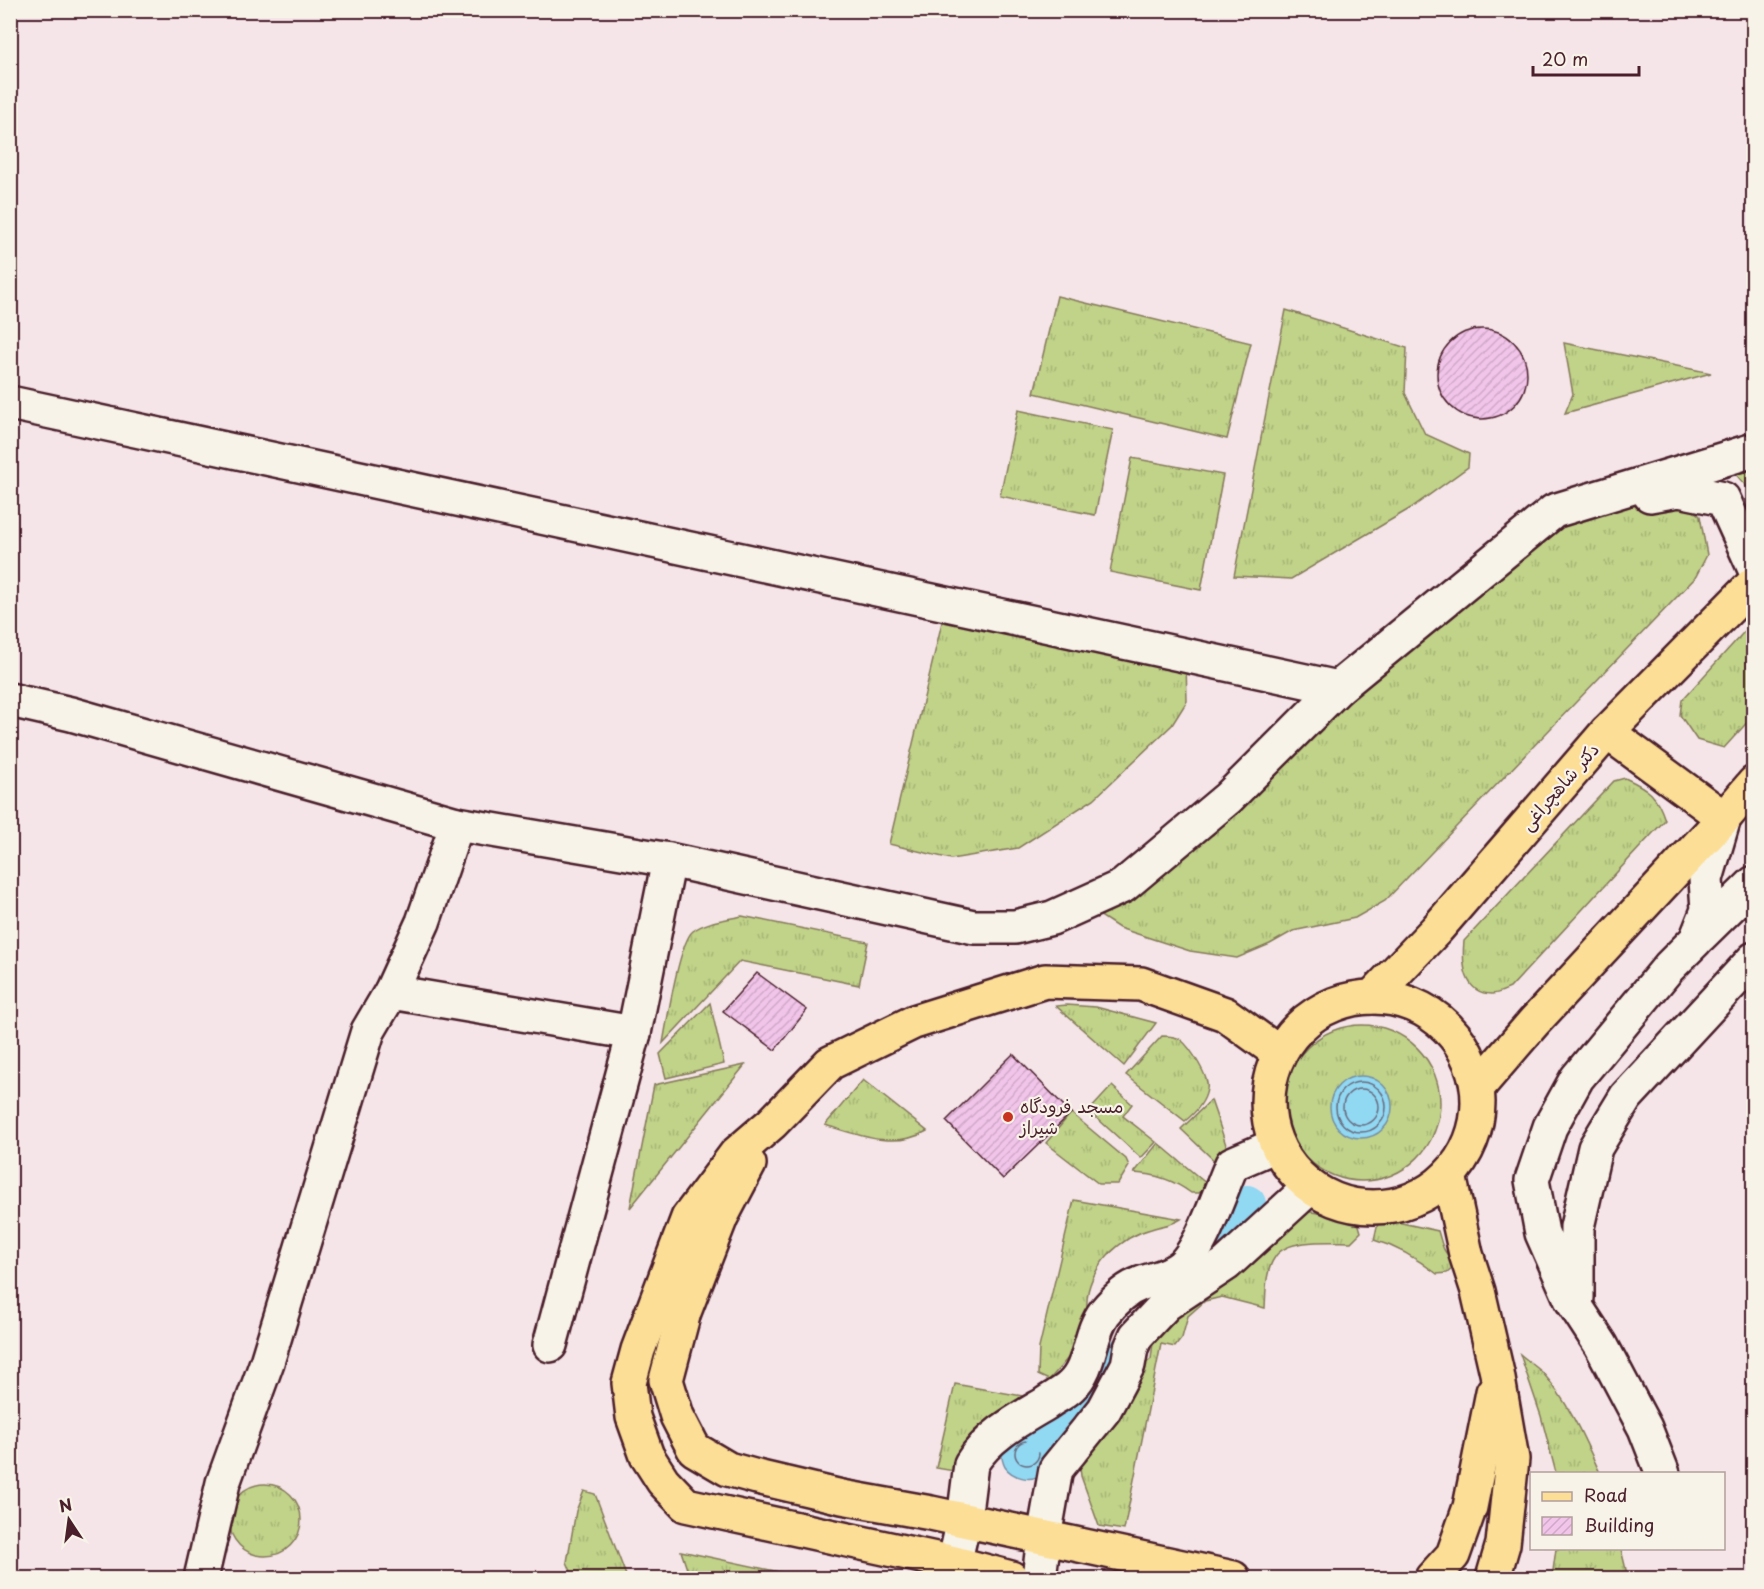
<svg xmlns="http://www.w3.org/2000/svg" width="1764" height="1589" font-family="'Playpen Sans','Playpen Sans Arabic',sans-serif">
  <defs>
    <pattern id="grass-tufts" width="24" height="20" patternUnits="userSpaceOnUse" patternTransform="scale(1.5)"><rect width="24" height="20" fill="#c0d388"/><path d="M3 7l-1-3M5 7V3M7 7l1-3M15 17l-1-3M17 17v-4M19 17l1-3" fill="none" stroke="#a6b576"/></pattern>
    <pattern id="building-hatch" width="6" height="6" patternUnits="userSpaceOnUse" patternTransform="scale(1.5)"><rect width="6" height="6" fill="#f1c4e9"/><path d="M-1 1l2-2M0 6l6-6M5 7l2-2" fill="none" stroke="#d0a8c8"/></pattern>
  </defs>
  <rect width="100%" height="100%" fill="#f7f3e8"/>
  <filter id="ink" filterUnits="userSpaceOnUse"><feTurbulence type="fractalNoise" baseFrequency=".0167" numOctaves="2"/><feDisplacementMap in="SourceGraphic" scale="12" xChannelSelector="R" yChannelSelector="G"/><feConvolveMatrix kernelMatrix="1 2 1 2 8 2 1 2 1" color-interpolation-filters="sRGB"/></filter>
  <g filter="url(#ink)">
    <path fill="#f5e5e8" fill-rule="evenodd" d="M11 11H1753V1578H11ZM1532 1474H1724V1548H1532Z"/>
    <g fill="url(#grass-tufts)" stroke="#85795a" stroke-width="1.5">
      <path d="M1057 296 1251 343 1227 439 1034 393Z"/>
      <path d="M1286 310 1407 348 1405 393 1425 434 1469 454 1468 467 1411 508 1291 579 1234 576Z"/>
      <path d="M1564 343 1711 373 1565 413 1573 394Z"/>
      <path d="M1018 410 1113 430 1095 515 1000 496Z"/>
      <path d="M1753 436V494L1712 447Z"/>
      <path d="M1132 458 1223 475 1201 590 1110 572Z"/>
      <path d="M1614 500 1682 502 1700 516 1707 555 1695 578 1385 901 1355 918 1293 931 1270 944 1237 958 1190 951 1119 928 1082 904 1531 522Z"/>
      <path d="M944 614 1186 664 1187 701 1172 725 1094 799 1018 848 951 859 889 844Z"/>
      <path d="M1753 622V716L1724 748 1697 740 1680 715 1682 700Z"/>
      <path d="M1625 778C1649 789 1657 795 1665 820L1510 988C1505 990 1498 994 1492 994 1463 994 1462 962 1464 941L1614 781Z"/>
      <path d="M742 916 868 942 859 985 740 961 663 1043C667 1022 679 942 693 931 707 921 725 920 742 916Z"/>
      <path d="M710 1003 724 1064 666 1078 660 1054Z"/>
      <path d="M1067 1005 1096 1007 1156 1023 1124 1066 1056 1006Z"/>
      <circle cx="1362" cy="1103" r="78"/>
      <path d="M1162 1036C1168 1036 1176 1036 1181 1040 1190 1047 1210 1078 1207 1089 1205 1102 1195 1113 1185 1121L1126 1075Z"/>
      <path d="M745 1065 630 1208 654 1085Z"/>
      <path d="M863 1080 927 1131C894 1150 858 1135 825 1125Z"/>
      <path d="M1112 1086 1132 1104 1123 1116 1156 1142 1141 1158 1089 1111Z"/>
      <path d="M1211 1100C1214 1110 1229 1150 1228 1155 1228 1159 1224 1164 1222 1168L1181 1129Z"/>
      <path d="M1071 1113 1126 1159 1129 1166 1118 1184H1099L1046 1143Z"/>
      <path d="M1158 1143 1208 1185 1199 1193H1191C1175 1181 1154 1174 1134 1173Z"/>
      <path d="M1074 1200 1181 1219C1170 1226 1163 1225 1151 1229 1135 1233 1119 1244 1108 1255 1096 1268 1086 1287 1087 1305 1087 1309 1090 1314 1089 1319 1087 1339 1062 1365 1049 1380L1038 1375 1039 1348Z"/>
      <path d="M1304 1211 1346 1217 1358 1222 1361 1232 1351 1242C1331 1242 1287 1238 1275 1257 1265 1271 1266 1292 1265 1308L1222 1297 1205 1301 1188 1316 1182 1338 1175 1347 1161 1344 1124 1530 1099 1526 1081 1476 1078 1448 1141 1367 1151 1359 1153 1343 1167 1321Z"/>
      <path d="M1379 1218 1438 1231C1442 1243 1442 1252 1453 1259L1454 1267 1447 1273 1437 1274C1418 1259 1398 1247 1374 1240Z"/>
      <path d="M1520 1354C1527 1360 1535 1366 1542 1372 1568 1401 1584 1438 1600 1473H1556L1541 1416Z"/>
      <path d="M955 1384 1034 1398 975 1430 964 1443 961 1458 954 1471 936 1468Z"/>
      <circle cx="265" cy="1520" r="36"/>
      <path d="M584 1491 595 1494 627 1578H574L567 1562 576 1511Z"/>
      <path d="M1556 1549H1621L1628 1578H1552Z"/>
      <path d="M681 1551 798 1576 797 1578H690Z"/>
    </g>
    <g fill="#91d8f3" stroke="#758ea3" stroke-width="1.5">
      <circle cx="1361" cy="1107" r="31"/>
      <path d="M1033 1428C1045 1432 1051 1439 1053 1452 1049 1458 1046 1469 1041 1474 1031 1483 1012 1477 1005 1467 1002 1461 1001 1454 1002 1447Z"/>
    </g>
    <g fill="none" stroke-linecap="round" stroke-linejoin="round">
      <g stroke="#66697b" stroke-width="1.5">
        <circle cx="1361" cy="1107" r="25"/>
        <circle cx="1361" cy="1107" r="18"/>
        <circle cx="1027" cy="1453" r="12"/>
      </g>
      <g stroke="#91d8f3" stroke-width="38">
        <path d="M1206 1269C1232 1253 1237 1231 1247 1204"/>
        <path d="M1044 1434 1113 1377 1126 1354"/>
      </g>
    </g>
    <g fill="url(#building-hatch)" stroke="#4a1f2b" stroke-width="1.5">
      <circle cx="1482" cy="374" r="45"/>
      <path d="M757 973 807 1010 775 1050 723 1011Z"/>
      <path d="M1013 1054 1071 1113 1003 1179 946 1121Z"/>
    </g>
    <g fill="none" stroke-linecap="round" stroke-linejoin="round">
      <defs>
        <g id="minor">
          <path d="M10 403 1338 688"/>
          <path d="M1650 495 1679 490 1723 499 1754 567"/>
          <path d="M10 700 71 714 457 824"/>
          <path d="M1700 936 1754 883"/>
          <path d="M391 992 634 1033"/>
          <path d="M1577 1298V1227L1595 1148 1626 1097 1754 959"/>
          <path d="M550 1345 634 1033 669 860"/>
          <path d="M1663 1474 1645 1428 1601 1345 1571 1299 1542 1233 1532 1180 1550 1127 1577 1078 1669 967 1696 940 1708 910 1706 879 1724 818"/>
          <path d="M201 1578 223 1483 267 1362 368 1031 391 992 423 922 457 824 669 860 974 927H1015L1052 918 1123 886 1228 798 1338 688 1554 511 1754 450"/>
          <path d="M951 1578 964 1520 971 1464C988 1436 1018 1420 1045 1404 1053 1398 1064 1393 1071 1386 1092 1367 1088 1334 1105 1312 1114 1301 1126 1289 1140 1284 1155 1278 1169 1277 1182 1266 1202 1248 1220 1191 1232 1164L1276 1145"/>
          <path d="M1039 1578 1044 1537 1056 1469 1104 1410 1128 1365 1131 1348 1136 1336 1166 1304 1226 1264 1310 1187"/>
        </g>
        <g id="major">
          <path d="M1607 732 1724 818"/>
          <circle cx="1373" cy="1102" r="105"/>
          <path d="M1372 997 1436 930 1607 732 1754 583"/>
          <path d="M1478 1087 1534 1022 1724 818 1754 783"/>
          <path d="M749 1164 721 1217 684 1312 666 1380 677 1416 694 1449 728 1469 757 1477 842 1497 931 1513 1233 1578"/>
          <path d="M1449 1175 1466 1254 1478 1291 1497 1373 1512 1459 1503 1544 1493 1578"/>
          <path d="M1011 1578 954 1563 686 1505 663 1481 647 1456 633 1417 629 1383 638 1350 688 1218 736 1154 772 1123 830 1063 914 1022 1045 981 1141 984 1225 1014 1279 1053"/>
          <path d="M1432 1578 1453 1555 1470 1507 1493 1392"/>
        </g>
      </defs>
      <use href="#minor" stroke="#4a1f2b" stroke-width="38"/>
      <use href="#major" stroke="#4a1f2b" stroke-width="38"/>
      <use href="#minor" stroke="#f7f3e8" stroke-width="33"/>
      <use href="#major" stroke="#fcde96" stroke-width="33"/>
    </g>
  </g>
  <circle fill="#c8321e" stroke="#f7f3e8" stroke-width="2" cx="1008" cy="1117" r="6"/>
  <g text-anchor="middle" stroke-width="4.5" stroke-linejoin="round" paint-order="stroke">
    <g font-size="18" fill="#4a1f2b" stroke="#f7f3e8">
      <text transform="translate(1560 787) rotate(-49)" y="6">دکتر شاهچراغی</text>
    </g>
    <g font-size="18" fill="#4a1f2b" stroke="#f7f3e8" text-anchor="start">
      <text x="1020" y="1113">مسجد فرودگاه<tspan x="1020" dy="21">شیراز</tspan></text>
    </g>
  </g>
  <rect width="1764" height="1589" fill="none" stroke="#f7f3e8" stroke-width="36"/>
  <rect x="18" y="18" width="1728" height="1553" fill="none" stroke="#4a1f2b" stroke-width="2" filter="url(#ink)"/>
  <rect x="1530" y="1472" width="195" height="78" fill="#f7f3e8" stroke="#b29e9c" stroke-width="1.5"/>
  <rect x="1542" y="1492" width="30" height="9" fill="#fcde96" stroke="#b29e9c" stroke-width="1.5"/>
  <text x="1584" y="1502" font-size="18" fill="#4a1f2b">Road</text>
  <rect x="1542" y="1517" width="30" height="18" fill="url(#building-hatch)" stroke="#b29e9c" stroke-width="1.5"/>
  <text x="1584" y="1532" font-size="18" fill="#4a1f2b">Building</text>
  <g transform="translate(69 1520) rotate(347)" stroke="#f7f3e8" stroke-width="4.5" paint-order="stroke">
  <path d="M0-4.5L10 22L0 15L-10 22Z" fill="#4a1f2b"/>
  <text y="-9" font-size="16" font-weight="bold" text-anchor="middle" fill="#4a1f2b">N</text>
  </g>
  <path d="M1533 66v9h106v-9" fill="none" stroke="#4a1f2b" stroke-width="3"/>
  <text x="1542" y="66" font-size="18" fill="#4a1f2b" stroke="#f7f3e8" stroke-width="4.5" paint-order="stroke">20 m</text>
</svg>
